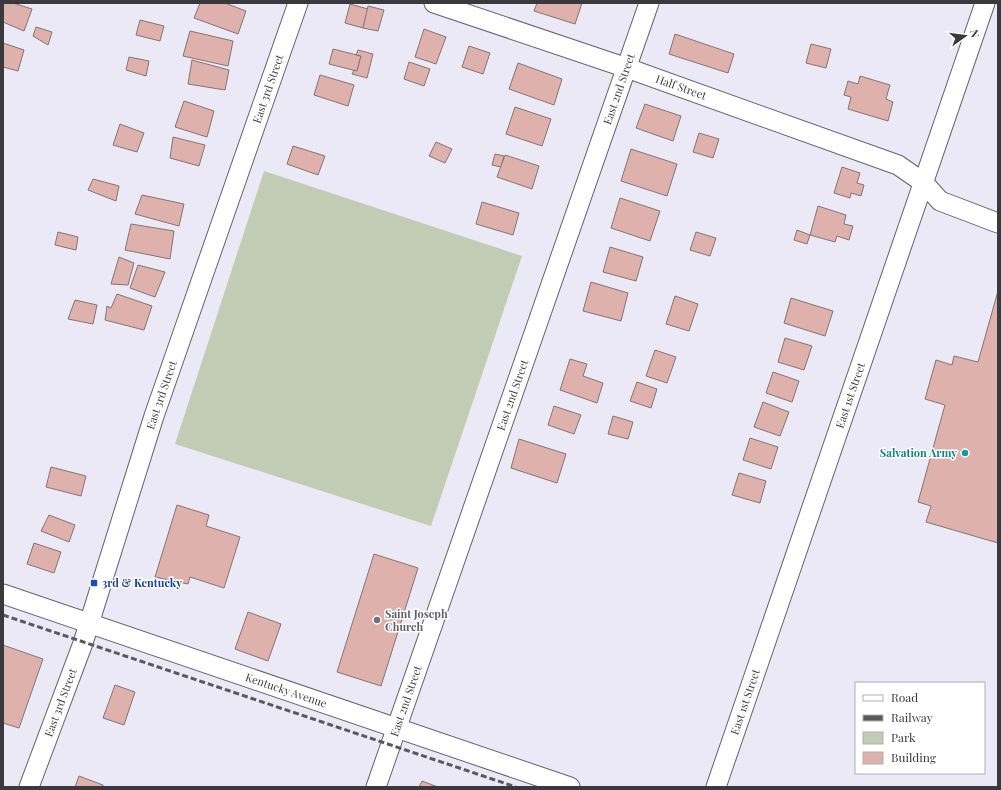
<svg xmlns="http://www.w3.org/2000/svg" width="1001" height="790" font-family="'Playfair Display',serif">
  <rect width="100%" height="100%" fill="#ebe9f6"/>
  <path fill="#c2ccb5" d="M264 171 522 256 431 526 175 444Z"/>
  <g fill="#dfb1ac" stroke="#827473">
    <path d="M3 3H13L32 9 24 31 3 22Z"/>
    <path d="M200 3H225L246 11 238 34 194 18Z"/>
    <path d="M537 3H582L575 24 534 11Z"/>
    <path d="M350 4 368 9 363 28 345 23Z"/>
    <path d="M368 6 384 10 378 31 363 28Z"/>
    <path d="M140 20 164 26 160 41 136 35Z"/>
    <path d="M36 27 52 32 48 45 33 36Z"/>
    <path d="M424 29 446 37 436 64 415 57Z"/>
    <path d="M190 31 233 41 228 66 183 56Z"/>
    <path d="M675 34 734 54 728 73 669 54Z"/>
    <path d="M3 43 24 50 18 71 3 67Z"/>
    <path d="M811 44 831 49 826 68 806 63Z"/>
    <path d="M469 46 490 53 483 74 462 67Z"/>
    <path d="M333 49 361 56 357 71 329 64Z"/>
    <path d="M358 50 373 54 367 78 352 74 354 70 357 71 361 56 356 55Z"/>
    <path d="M129 57 149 61 146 76 126 70Z"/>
    <path d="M192 60 229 70 225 90 188 84Z"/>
    <path d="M409 62 430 69 424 86 404 79Z"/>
    <path d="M518 63 562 79 554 105 509 89Z"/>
    <path d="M320 75 354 85 348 106 314 95Z"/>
    <path d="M860 76 890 85 886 99 893 102 888 121 848 109 851 97 844 95 848 81 858 84Z"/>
    <path d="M184 101 214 111 207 137 175 127Z"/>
    <path d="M645 104 681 116 673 141 636 128Z"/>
    <path d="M515 107 551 119 542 146 506 134Z"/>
    <path d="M120 124 144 133 137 152 113 145Z"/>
    <path d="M699 133 719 139 713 158 693 152Z"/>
    <path d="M173 137 205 145 199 166 170 158Z"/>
    <path d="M436 142 452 149 445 163 429 156Z"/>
    <path d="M293 146 325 156 318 175 287 164Z"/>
    <path d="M631 149 677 164 667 196 621 181Z"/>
    <path d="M495 154 504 156 501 167 492 165Z"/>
    <path d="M505 155 539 166 532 189 497 177Z"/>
    <path d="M842 167 860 173 857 183 864 185 861 196 851 193 850 198 834 193Z"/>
    <path d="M93 179 119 186 116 201 88 190Z"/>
    <path d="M142 195 184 204 179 226 135 214Z"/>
    <path d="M620 198 660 211 650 241 611 228Z"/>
    <path d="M482 202 519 213 513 235 476 224Z"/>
    <path d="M818 206 846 215 844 224 853 226 849 240 837 236 835 242 810 235Z"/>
    <path d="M131 224 174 231 170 259 125 250Z"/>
    <path d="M797 230 810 235 807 244 794 240Z"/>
    <path d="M58 232 78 237 76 250 55 245Z"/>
    <path d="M696 232 716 238 710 256 690 250Z"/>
    <path d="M610 247 643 257 636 281 603 272Z"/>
    <path d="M119 257 134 263 128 285 111 284Z"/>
    <path d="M138 265 165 272 155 297 130 288Z"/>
    <path d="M591 282 628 293 621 321 583 311Z"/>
    <path d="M998 291V543L926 522 931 506 918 502 945 405 925 399 936 360 952 365 954 356 978 362Z"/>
    <path d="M117 294 152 306 144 330 105 320 107 306 111 308Z"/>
    <path d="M675 296 698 304 689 331 666 324Z"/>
    <path d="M791 298 833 311 825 336 784 323Z"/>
    <path d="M75 300 97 305 93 324 68 319Z"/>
    <path d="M785 338 812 346 804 370 778 362Z"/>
    <path d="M655 350 676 357 667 383 646 376Z"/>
    <path d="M570 359 587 364 583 376 603 383 597 403 560 390Z"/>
    <path d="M773 372 799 381 792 402 766 393Z"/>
    <path d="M637 382 657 389 651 408 630 401Z"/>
    <path d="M763 402 789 412 780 436 754 427Z"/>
    <path d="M554 406 581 415 574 434 548 425Z"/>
    <path d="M613 416 633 422 628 439 608 434Z"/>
    <path d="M750 438 778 447 771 469 743 460Z"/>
    <path d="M519 439 566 454 557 483 511 468Z"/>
    <path d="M51 467 86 476 81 496 46 487Z"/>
    <path d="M739 473 766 481 760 503 732 495Z"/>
    <path d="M177 505 209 515 206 526 240 537 224 588 190 577 188 584 155 577Z"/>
    <path d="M49 515 75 525 69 542 41 531Z"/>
    <path d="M34 543 61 552 54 573 27 564Z"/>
    <path d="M374 554 418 568 381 686 337 672Z"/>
    <path d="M248 612 281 624 268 661 235 649Z"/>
    <path d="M3 645 43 659 19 728 3 723Z"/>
    <path d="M115 685 135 692 124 725 103 718Z"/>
    <path d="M79 776 103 785V787H75Z"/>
    <path d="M422 781 438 787H419Z"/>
  </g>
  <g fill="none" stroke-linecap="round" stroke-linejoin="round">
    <defs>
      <g id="minor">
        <path id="s1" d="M434 3 627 68 898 165 924 183 940 201 998 223"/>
        <path id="s2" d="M3 594 570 787"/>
        <path id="s3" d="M29 787 83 643 154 416 298 3"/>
        <path id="s4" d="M376 787 649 3"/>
        <path id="s5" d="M716 787 985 3"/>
      </g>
    </defs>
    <use href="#minor" stroke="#65636e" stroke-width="21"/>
    <use href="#minor" stroke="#fff" stroke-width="19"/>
    <path stroke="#58585d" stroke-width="3" stroke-dasharray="6 3" stroke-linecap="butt" d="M3 615 516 787"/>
  </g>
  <circle fill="#0f9aa8" stroke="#fff" stroke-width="1.5" cx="965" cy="453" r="4"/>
  <rect fill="#1a4fb4" stroke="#fff" stroke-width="1.5" x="90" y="579" width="8" height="8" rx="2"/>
  <circle fill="#6b7280" stroke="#fff" stroke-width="1.5" cx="377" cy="620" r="4"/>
  <g text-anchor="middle" stroke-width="3" stroke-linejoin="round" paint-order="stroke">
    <g font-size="11" fill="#3a3a3e" stroke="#fff">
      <text dy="4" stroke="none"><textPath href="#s1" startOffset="261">Half Street</textPath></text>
      <text dy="4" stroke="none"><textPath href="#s3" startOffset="738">East 3rd Street</textPath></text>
      <text dy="4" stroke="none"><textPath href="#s4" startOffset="739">East 2nd Street</textPath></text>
      <text dy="4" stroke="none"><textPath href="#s3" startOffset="414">East 3rd Street</textPath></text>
      <text dy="4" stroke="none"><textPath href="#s4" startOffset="415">East 2nd Street</textPath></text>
      <text dy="4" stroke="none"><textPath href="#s5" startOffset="414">East 1st Street</textPath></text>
      <text dy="4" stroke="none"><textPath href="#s2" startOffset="299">Kentucky Avenue</textPath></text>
      <text dy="4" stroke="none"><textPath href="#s4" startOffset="91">East 2nd Street</textPath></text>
      <text dy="4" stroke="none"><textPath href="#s3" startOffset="90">East 3rd Street</textPath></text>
      <text dy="4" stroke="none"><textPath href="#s5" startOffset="90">East 1st Street</textPath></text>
    </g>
    <g font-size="11" font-weight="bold" fill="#0d838f" stroke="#fff" text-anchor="end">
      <text x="957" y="457">Salvation Army</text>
    </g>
    <g font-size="11" font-weight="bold" fill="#164399" stroke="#fff" text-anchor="start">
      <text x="102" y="587">3rd &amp; Kentucky</text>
    </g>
    <g font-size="11" font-weight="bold" fill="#5b616d" stroke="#fff" text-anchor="start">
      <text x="385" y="618">Saint Joseph<tspan x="385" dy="13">Church</tspan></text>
    </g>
  </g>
  <rect width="1001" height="790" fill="none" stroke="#3a3a3e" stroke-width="8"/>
  <rect x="855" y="682" width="130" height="92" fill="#ffffff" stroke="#b0b0b2"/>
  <rect x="863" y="695" width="20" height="6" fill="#ffffff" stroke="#b0b0b2"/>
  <text x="891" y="702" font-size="12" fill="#3a3a3e">Road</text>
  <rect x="863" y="715" width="20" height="6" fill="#58585d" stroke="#b0b0b2"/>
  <text x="891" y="722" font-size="12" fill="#3a3a3e">Railway</text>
  <rect x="863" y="732" width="20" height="12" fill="#c2ccb5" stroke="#b0b0b2"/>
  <text x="891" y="742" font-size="12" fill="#3a3a3e">Park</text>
  <rect x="863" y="752" width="20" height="12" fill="#dfb1ac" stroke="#b0b0b2"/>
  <text x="891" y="762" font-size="12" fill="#3a3a3e">Building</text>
  <g transform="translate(965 36) rotate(76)" stroke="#ffffff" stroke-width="3" paint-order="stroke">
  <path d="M0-3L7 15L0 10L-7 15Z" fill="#3a3a3e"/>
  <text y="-6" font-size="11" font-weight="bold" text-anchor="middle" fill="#3a3a3e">N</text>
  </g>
</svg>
